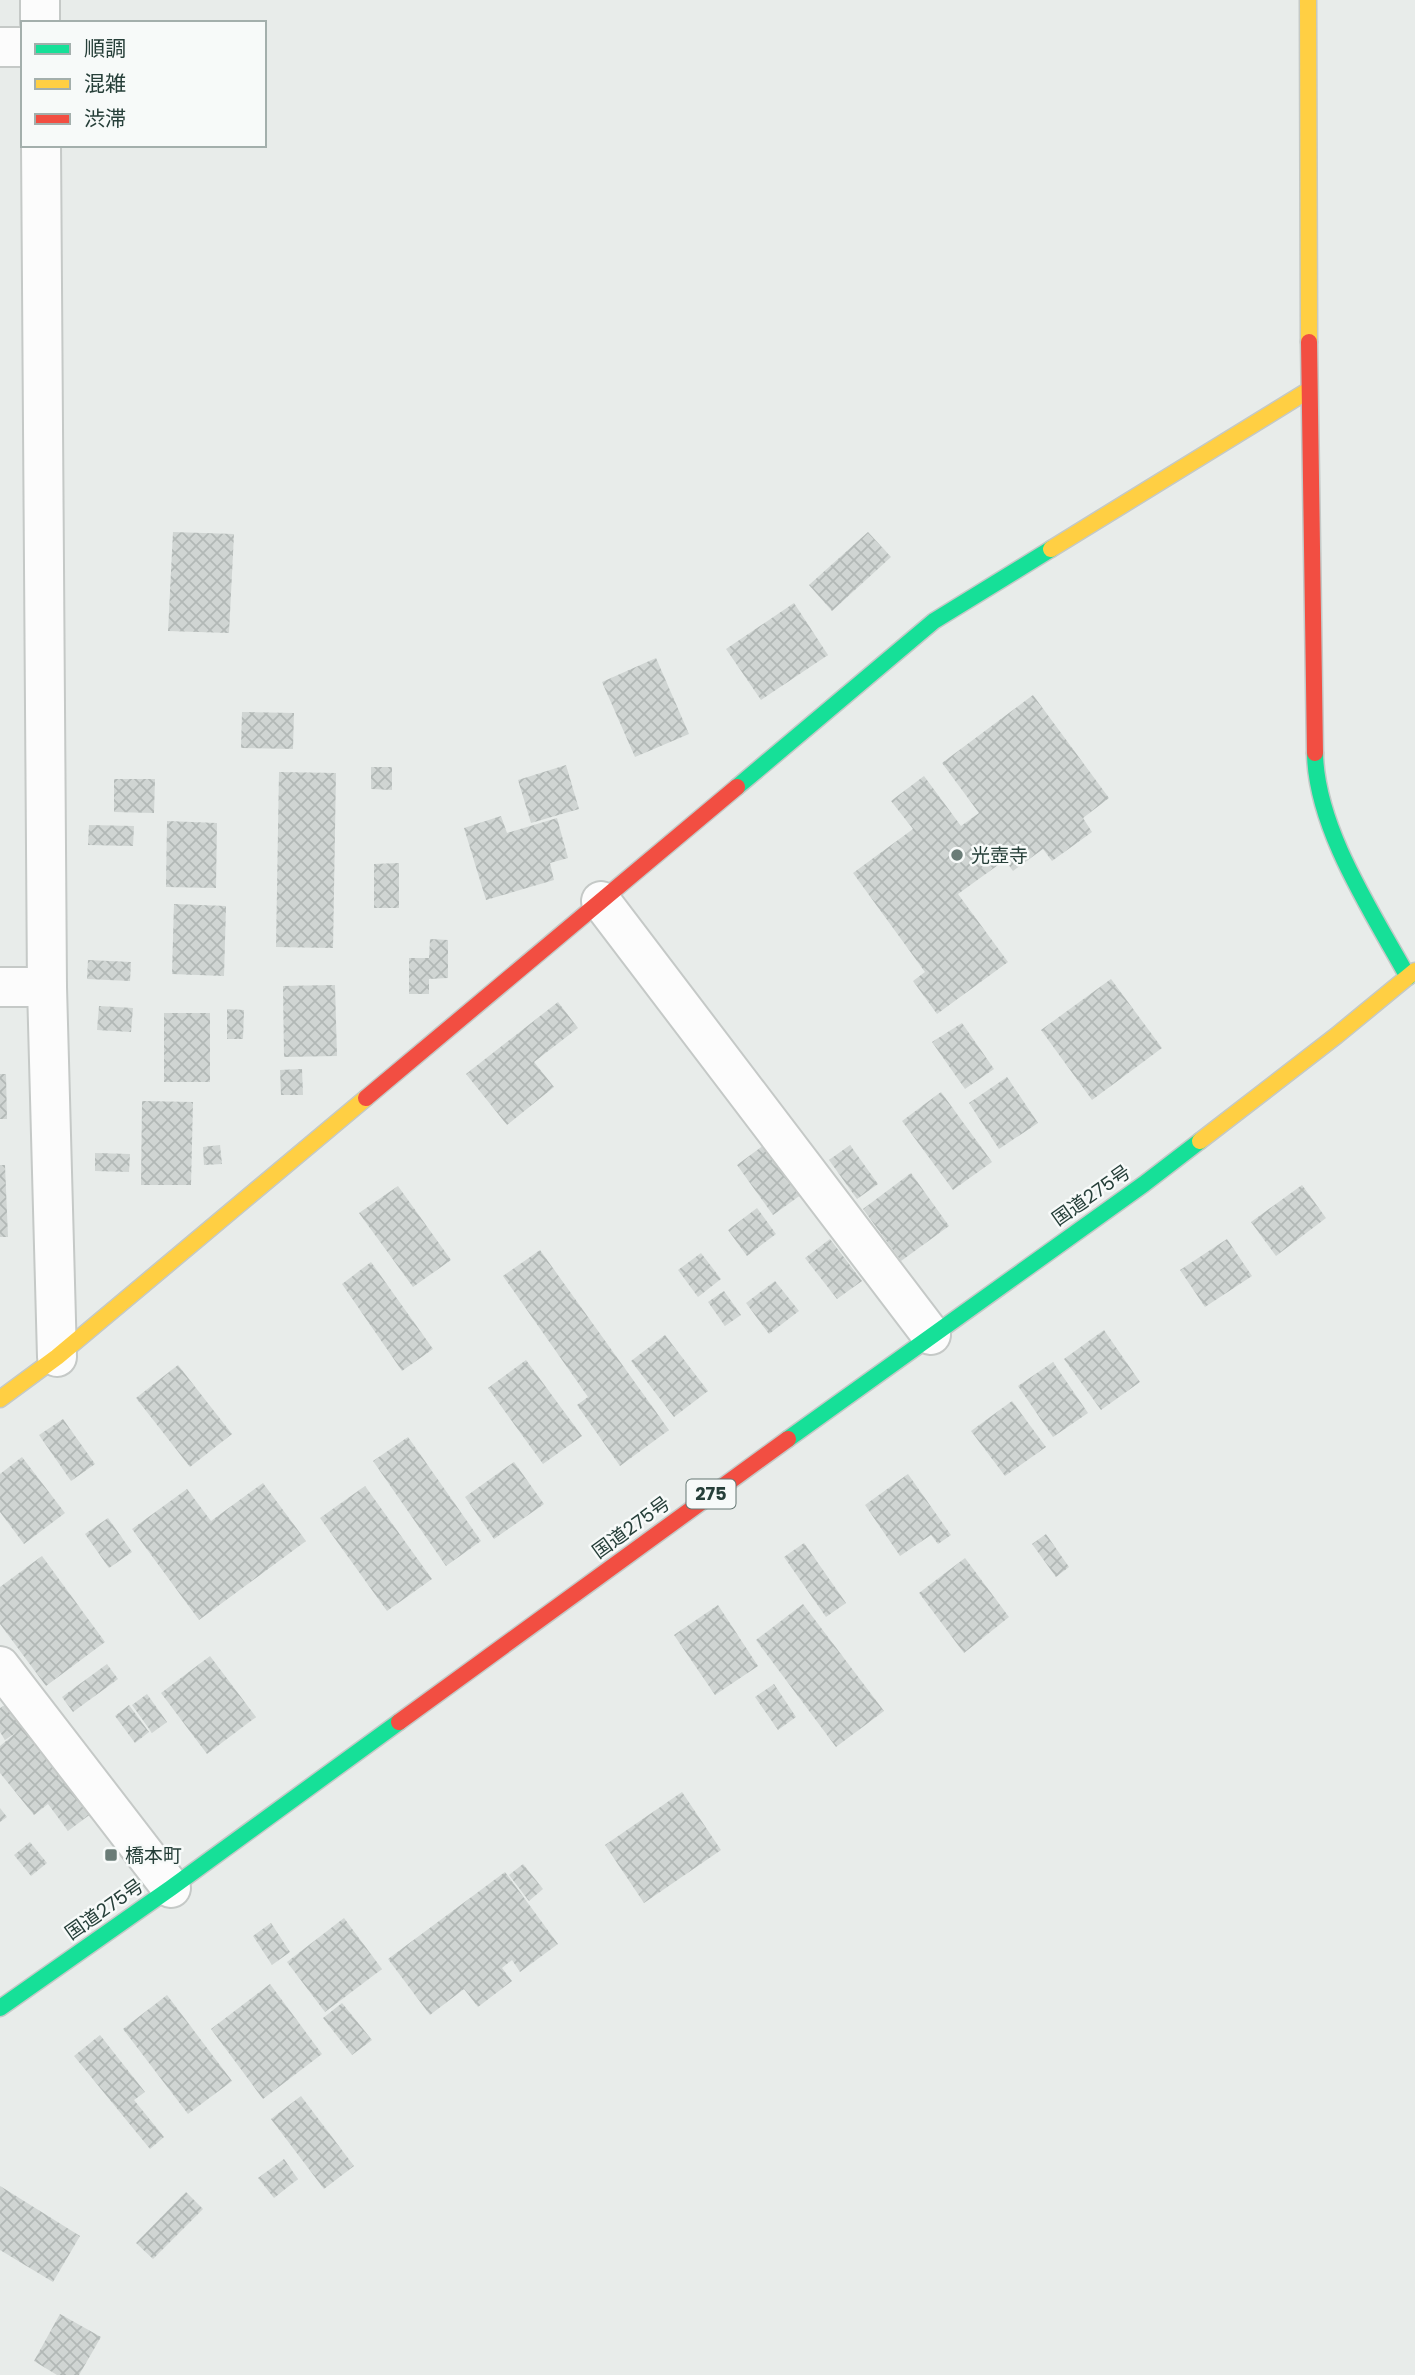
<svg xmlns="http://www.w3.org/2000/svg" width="1415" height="2375" font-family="Poppins,'Noto Sans JP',sans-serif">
  <defs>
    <pattern id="building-cross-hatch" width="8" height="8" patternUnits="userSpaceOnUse" patternTransform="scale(1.75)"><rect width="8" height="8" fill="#d0d5d3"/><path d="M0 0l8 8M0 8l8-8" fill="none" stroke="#b2b8b6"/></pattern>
  </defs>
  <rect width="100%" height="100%" fill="#e8ecea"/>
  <g fill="url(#building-cross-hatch)">
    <path d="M173 532 234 534 229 633 168 631Z"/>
    <path d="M868 532 891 557 832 611 809 585Z"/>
    <path d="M794 603 828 655 761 700 726 649Z"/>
    <path d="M656 658 689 734 635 757 602 682Z"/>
    <path d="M1033 695 1109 798 1083 818 1092 832 1052 861 1043 849 1013 871 1005 860 958 894 1008 962 937 1014 913 981 925 972 853 873 913 829 891 801 924 776 961 826 979 813 942 763Z"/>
    <path d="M242 712 294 713 293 749 241 748Z"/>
    <path d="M566 765 579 809 531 823 518 780Z"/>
    <path d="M371 767H392V790L371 789Z"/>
    <path d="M279 772 336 773 333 948 276 947Z"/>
    <path d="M114 779H155L154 813 114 812Z"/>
    <path d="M501 816 507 833 557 818 568 858 550 863 554 880 486 900 464 828Z"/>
    <path d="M167 821 217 823 216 888 166 887Z"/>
    <path d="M89 825 134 826 133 846 88 845Z"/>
    <path d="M399 863V908H374V864Z"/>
    <path d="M174 904 226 906 224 976 172 974Z"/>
    <path d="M430 939 448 940V978L429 979V994H409V958H429Z"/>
    <path d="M88 960 131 962 130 981 87 979Z"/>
    <path d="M1111 979 1162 1048 1092 1100 1041 1030Z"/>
    <path d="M335 985 337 1056 284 1057 283 986Z"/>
    <path d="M558 1002 578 1028 534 1062 554 1087 507 1125 466 1074Z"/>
    <path d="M99 1006 133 1008 131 1032 97 1030Z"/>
    <path d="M227 1009 244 1010 243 1039H227Z"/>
    <rect x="164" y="1013" width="46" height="69"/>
    <path d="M962 1023 994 1069 965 1089 932 1042Z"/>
    <path d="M302 1069 303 1095H281L280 1070Z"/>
    <path d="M0 1074H6L7 1119H0Z"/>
    <path d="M1007 1077 1038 1123 999 1149 969 1103Z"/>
    <path d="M941 1092 992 1162 953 1190 902 1121Z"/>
    <path d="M142 1101 193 1102 191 1185H141Z"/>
    <path d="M768 1142 805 1192 773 1215 737 1165Z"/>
    <path d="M220 1145 222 1164 204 1165 203 1147Z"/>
    <path d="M850 1145 878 1184 857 1199 829 1160Z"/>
    <path d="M95 1153 130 1154 129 1172 95 1171Z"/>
    <path d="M0 1165H5L8 1237H0Z"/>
    <path d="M911 1173 949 1226 901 1261 863 1209Z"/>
    <path d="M1302 1185 1326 1218 1276 1256 1251 1222Z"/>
    <path d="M398 1186 451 1260 413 1287 359 1213Z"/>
    <path d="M757 1208 776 1234 747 1256 728 1230Z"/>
    <path d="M830 1239 862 1281 837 1299 805 1258Z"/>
    <path d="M1227 1239 1252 1276 1205 1307 1180 1270Z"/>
    <path d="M540 1250 669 1430 620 1466 577 1405 588 1397 503 1276Z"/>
    <path d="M701 1253 721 1279 698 1297 678 1270Z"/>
    <path d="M371 1262 433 1349 402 1371 342 1284Z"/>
    <path d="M775 1281 799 1311 769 1334 746 1303Z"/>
    <path d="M724 1291 741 1315 725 1326 708 1302Z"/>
    <path d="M1104 1330 1140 1382 1101 1410 1064 1359Z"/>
    <path d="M665 1335 708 1391 674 1417 631 1361Z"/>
    <path d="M526 1360 582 1436 543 1464 488 1388Z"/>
    <path d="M1053 1362 1088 1413 1053 1437 1018 1386Z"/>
    <path d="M178 1365 232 1434 190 1467 136 1398Z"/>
    <path d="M1012 1401 1046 1447 1005 1476 971 1431Z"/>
    <path d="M63 1419 95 1464 71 1481 39 1435Z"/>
    <path d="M408 1437 481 1541 446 1566 373 1461Z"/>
    <path d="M22 1457 65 1513 24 1544 0 1512V1474Z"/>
    <path d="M514 1462 544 1504 494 1539 465 1497Z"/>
    <path d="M908 1474 951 1535 938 1544 931 1535 900 1556 865 1505Z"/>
    <path d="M263 1483 306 1541 199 1620 132 1529 187 1489 211 1521Z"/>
    <path d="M365 1486 432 1579 387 1611 320 1518Z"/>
    <path d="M108 1518 132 1552 109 1568 85 1534Z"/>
    <path d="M1046 1534 1069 1567 1056 1577 1032 1544Z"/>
    <path d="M804 1543 846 1603 826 1617 784 1557Z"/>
    <path d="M42 1556 105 1642 46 1686 0 1624V1587Z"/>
    <path d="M965 1558 1009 1617 964 1653 919 1593Z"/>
    <path d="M803 1604 884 1711 836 1747 756 1640Z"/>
    <path d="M718 1605 758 1666 715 1695 674 1635Z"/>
    <path d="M210 1656 256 1717 207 1754 161 1693Z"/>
    <path d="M107 1664 118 1679 73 1712 62 1697Z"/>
    <path d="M774 1684 796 1717 778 1730 755 1697Z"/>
    <path d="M147 1694 167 1722 152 1733 132 1705Z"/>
    <path d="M7 1704 92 1813 68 1831 48 1804 34 1815 0 1773V1746L17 1732 5 1740 0 1732V1708Z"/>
    <path d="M129 1705 149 1732 135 1743 115 1716Z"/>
    <path d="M682 1792 721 1850 644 1903 605 1845Z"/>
    <path d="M0 1808 7 1817 0 1822Z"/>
    <path d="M30 1842 47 1863 31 1876 14 1855Z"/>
    <path d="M523 1864 543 1889 529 1901 509 1875Z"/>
    <path d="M505 1872 558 1944 520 1972 512 1960 502 1968 512 1981 478 2007 464 1989 430 2015 388 1959Z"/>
    <path d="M344 1918 382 1969 325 2012 287 1962Z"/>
    <path d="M271 1923 290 1952 272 1965 253 1936Z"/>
    <path d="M270 1984 322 2054 263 2099 211 2029Z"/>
    <path d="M167 1995 232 2081 188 2114 123 2029Z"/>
    <path d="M342 2003 372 2040 352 2055 323 2018Z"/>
    <path d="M100 2035 145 2092 134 2100 164 2137 150 2149 74 2056Z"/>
    <path d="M301 2096 354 2166 324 2189 271 2119Z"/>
    <path d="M284 2159 298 2179 274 2198 258 2178Z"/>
    <path d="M0 2186 80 2236 53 2282 0 2250Z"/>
    <path d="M186 2192 203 2209 153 2259 136 2243Z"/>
    <path d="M60 2314 101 2337 79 2375H57L34 2361Z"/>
  </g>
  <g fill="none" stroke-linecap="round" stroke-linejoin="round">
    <defs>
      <g id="street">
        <path d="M40 0V23"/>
        <path d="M0 47H23"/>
        <path d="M41 145 47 987 57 1357"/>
        <path d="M601 901 931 1335"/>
        <path d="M0 987H47"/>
        <path d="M0 1666 171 1888"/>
      </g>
      <g id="fast">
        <path d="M1315 753C1316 828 1372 912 1408 977"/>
        <path d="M737 787 934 621 1051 549"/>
        <path d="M788 1439 1144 1184 1200 1141"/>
        <path d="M0 2008 171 1888 399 1722"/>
      </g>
      <g id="slow">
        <path d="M1308 0 1309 342"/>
        <path d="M1051 549 1309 390"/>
        <path d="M1200 1141 1336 1036 1415 971"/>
        <path d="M0 1399 57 1357 366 1098"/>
      </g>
      <g id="jam">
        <path d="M1309 342 1315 753"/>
        <path d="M366 1098 737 787"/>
        <path d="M399 1722 788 1439"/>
      </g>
    </defs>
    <use href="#street" stroke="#c5c9c7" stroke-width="42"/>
    <use href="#fast" stroke="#c4c9c7" stroke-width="19"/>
    <use href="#slow" stroke="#c4c9c7" stroke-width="19"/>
    <use href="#jam" stroke="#c4c9c7" stroke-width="19"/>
    <use href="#street" stroke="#fcfcfc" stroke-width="38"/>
    <use href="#fast" stroke="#16e098" stroke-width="16"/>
    <use href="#slow" stroke="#ffcf43" stroke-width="16"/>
    <use href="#jam" stroke="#f24e42" stroke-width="16"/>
  </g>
  <g fill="#6a7c77" stroke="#f7faf9" stroke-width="2.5">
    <circle cx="957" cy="855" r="7"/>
    <rect x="104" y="1848" width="14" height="14" rx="3.5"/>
  </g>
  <g text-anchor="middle" stroke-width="5" stroke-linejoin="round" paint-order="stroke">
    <rect fill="#f7faf9" stroke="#657773" stroke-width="2" x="686.5" y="1479.5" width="49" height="29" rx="5"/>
    <g font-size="18" font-weight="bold" fill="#263f39">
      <text x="711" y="1500">275</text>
    </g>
    <g font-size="19" fill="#263f39" stroke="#f7faf9" text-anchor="start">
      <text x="971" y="862">光壺寺</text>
      <text x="125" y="1862">橋本町</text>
    </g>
    <g font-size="19" fill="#263f39" stroke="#f7faf9">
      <text transform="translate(1091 1195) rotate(-35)" y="7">国道275号</text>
      <text transform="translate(631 1527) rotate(-36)" y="7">国道275号</text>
      <text transform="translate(104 1909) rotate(-35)" y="7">国道275号</text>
    </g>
  </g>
  <rect x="21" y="21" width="245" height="126" fill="#f7faf9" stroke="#a3afac" stroke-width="2"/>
  <rect x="35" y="44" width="35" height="10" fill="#16e098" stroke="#a3afac" stroke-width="2"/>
  <text x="84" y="56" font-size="21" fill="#263f39">順調</text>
  <rect x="35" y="79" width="35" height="10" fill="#ffcf43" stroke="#a3afac" stroke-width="2"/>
  <text x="84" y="91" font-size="21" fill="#263f39">混雑</text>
  <rect x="35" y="114" width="35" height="10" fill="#f24e42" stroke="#a3afac" stroke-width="2"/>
  <text x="84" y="126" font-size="21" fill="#263f39">渋滞</text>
</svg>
